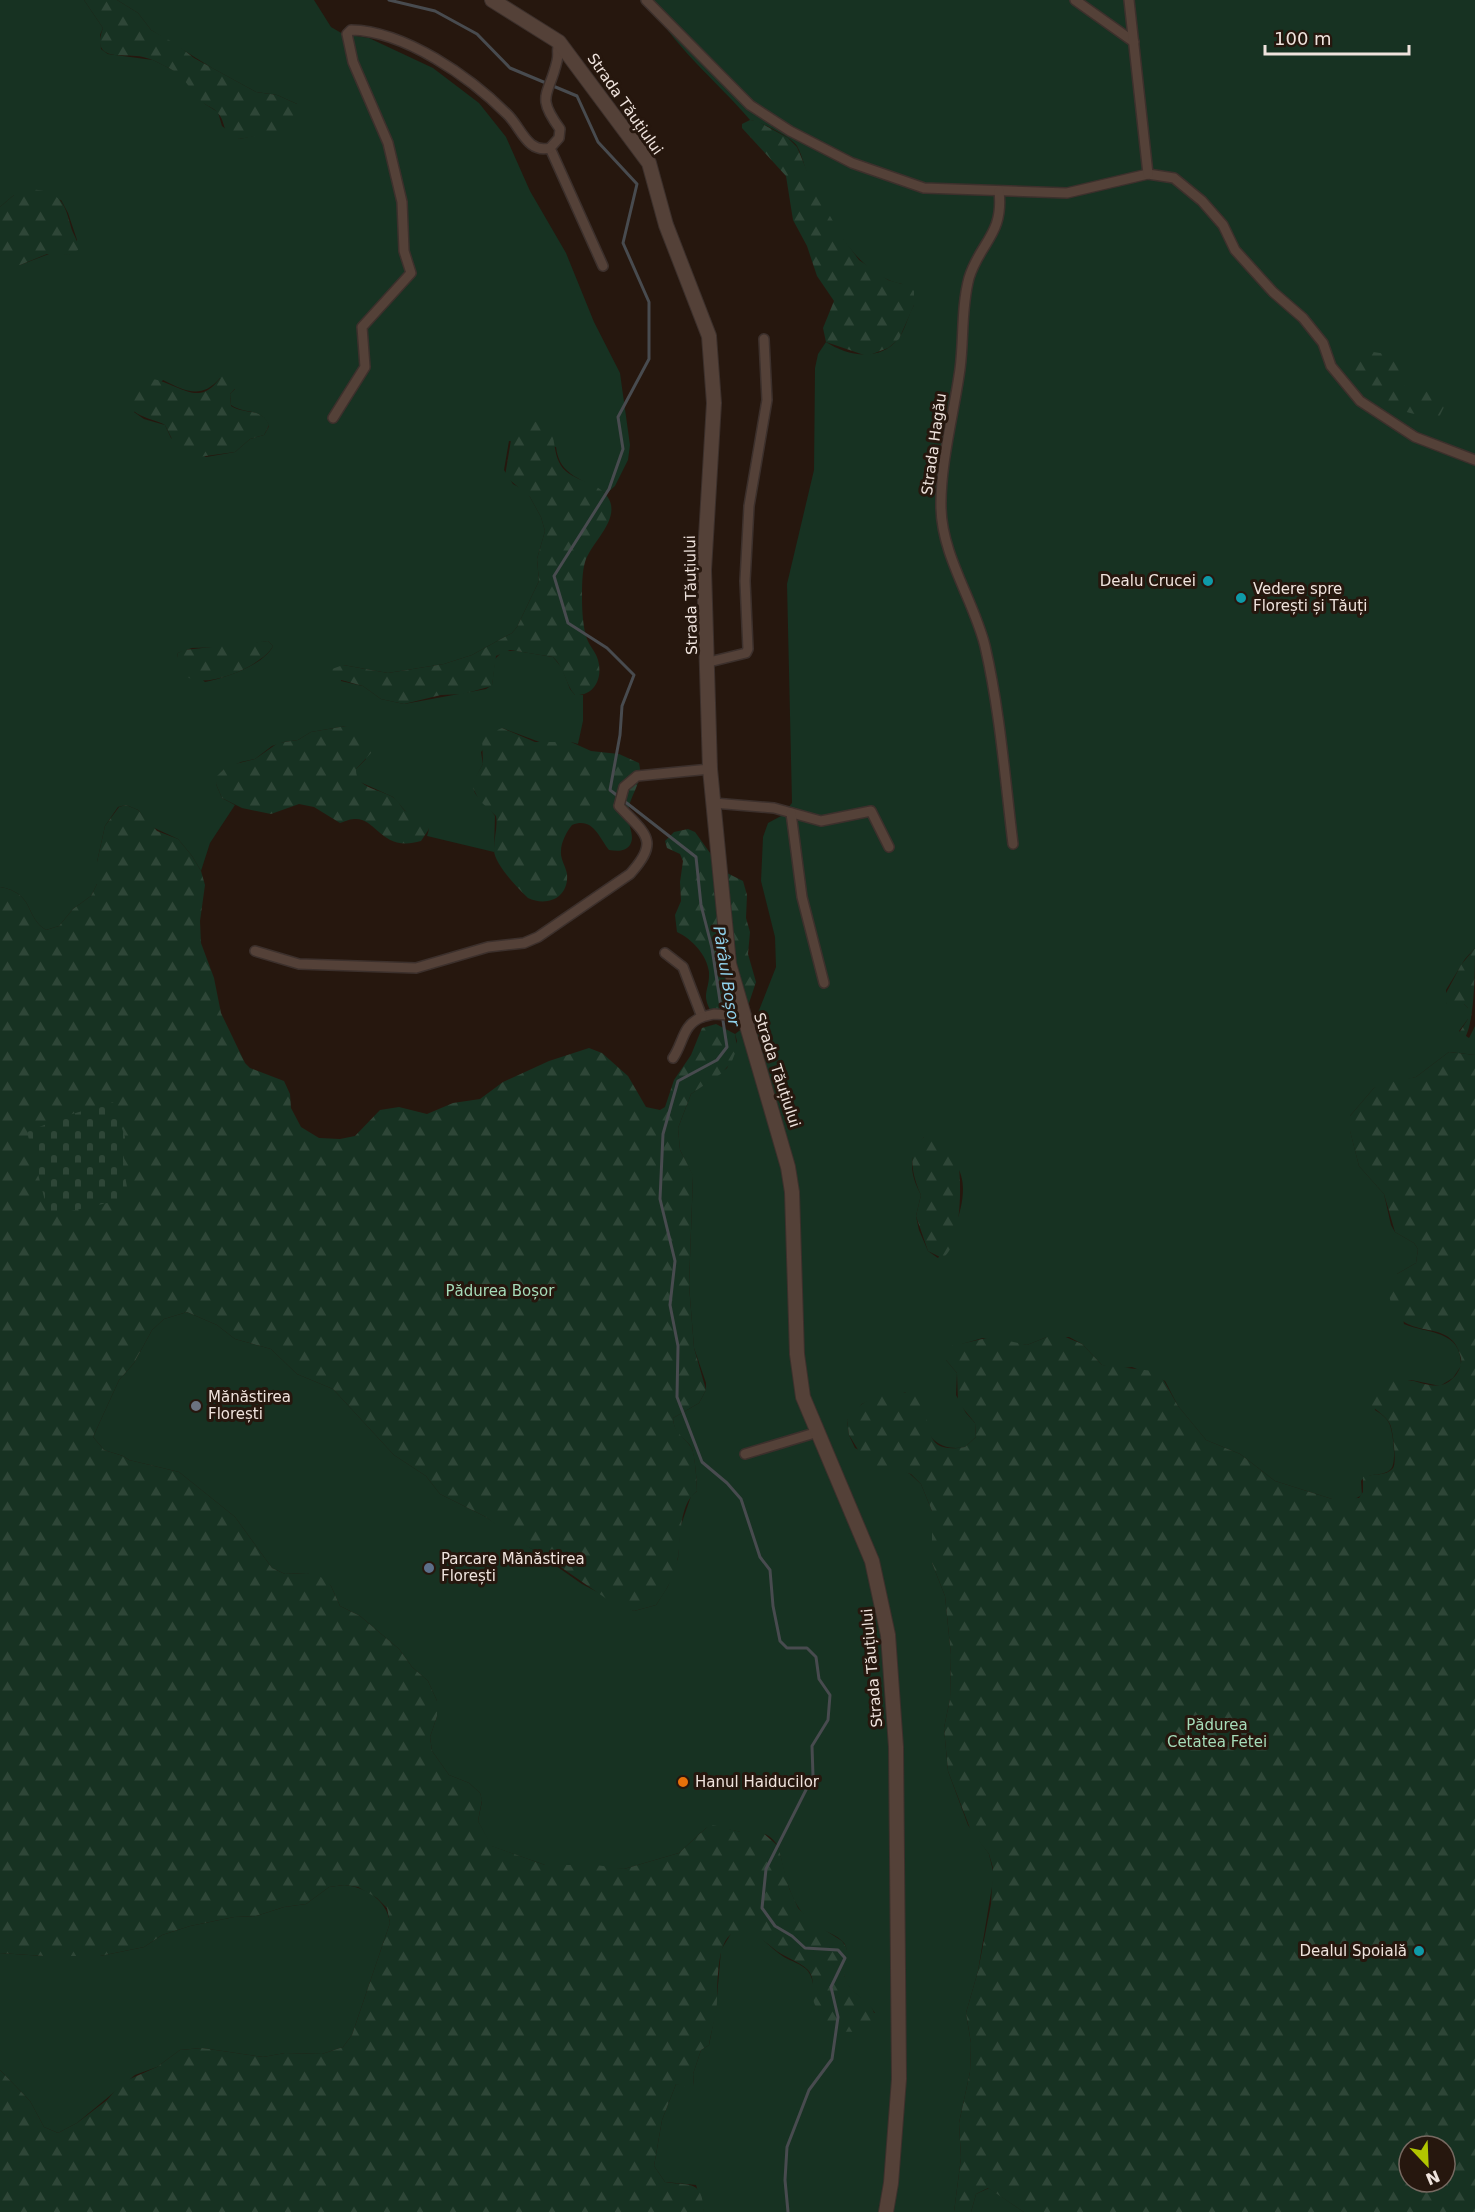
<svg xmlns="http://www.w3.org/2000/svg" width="1475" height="2212" font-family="'DejaVu Sans',sans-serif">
  <defs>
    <pattern id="forest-firs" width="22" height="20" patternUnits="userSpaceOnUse" patternTransform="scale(1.5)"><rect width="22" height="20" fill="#173222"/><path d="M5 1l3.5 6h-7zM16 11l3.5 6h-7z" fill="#2e4637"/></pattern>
    <pattern id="cemetery-stones" width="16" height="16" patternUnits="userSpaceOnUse" patternTransform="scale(1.5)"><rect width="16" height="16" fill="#173222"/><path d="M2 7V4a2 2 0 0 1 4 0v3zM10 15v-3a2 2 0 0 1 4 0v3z" fill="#2e4637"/></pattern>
  </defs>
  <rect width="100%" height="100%" fill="#26170e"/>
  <g fill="#173222" fill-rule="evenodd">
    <path d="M0 0H84L103 28 100 35 101 49 108 54 153 60 179 73 205 104 218 112 222 126 239 139 276 131 297 104 277 95 256 92 212 68 151 30 138 13 117 0H314L331 27 343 34 369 38 433 68 479 103 506 137 530 191 566 253 594 322 620 373 630 445 628 460 615 486 606 494C585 479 559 477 556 447L509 441 504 470 513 484 526 491 530 497 541 517 545 531 537 559 539 581 517 627 512 633 472 655 444 664 388 673 343 665 341 681 363 686 381 699 404 704 486 689 492 685 495 659 503 651H517L553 657 562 668 570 689 575 695H583V721L578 744 571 742 542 743 502 728 481 752 483 764C463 799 479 791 495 816L494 852 427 836 429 829 407 813 393 797 360 782 355 776 356 769 366 759 346 726 311 732 298 740 284 742 272 746 255 759 241 762 222 771 216 784 222 798 235 805 210 843 201 871 192 856 178 839 152 827 138 810 126 805 118 807 105 826 97 862V884L91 896 73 909 59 926 46 930C25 918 35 893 0 887V265H20L54 252 69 255 77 240 68 213 61 200 14 195 0 207ZM220 378 235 389 230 394 231 405C245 415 262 407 269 426L264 435 250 439 235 452 206 457 171 438 165 425 144 419 134 412 163 380C184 391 202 400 220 378ZM268 641 273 646C264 665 225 678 205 682L177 657 178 653 192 648 229 647Z"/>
    <path d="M649 0H1475V948L1465 959 1446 990 1447 1004H1464L1468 1008V1019L1459 1031 1469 1038 1475 1026V1055L1449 1052 1416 1077 1374 1088 1350 1116V1130L1359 1166 1384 1194 1391 1225 1395 1232 1414 1243 1418 1249 1416 1263 1397 1274 1404 1324C1429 1334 1462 1330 1461 1366L1453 1378 1440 1386 1411 1380H1374L1375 1410C1380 1413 1386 1417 1389 1423 1393 1430 1397 1463 1391 1469 1382 1478 1370 1471 1361 1481L1362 1495 1353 1500 1332 1499 1275 1481 1240 1454 1206 1440 1178 1406 1165 1381 1132 1367 1117 1369 1102 1365 1082 1344 1069 1337H1047L1027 1345 983 1338 962 1344 946 1360 957 1373 956 1395 966 1413 975 1423 976 1437 965 1447C940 1452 922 1437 925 1410L905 1392 882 1395 862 1404 847 1420 849 1435 855 1448 910 1474 921 1484 932 1511V1563L945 1596 951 1655 950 1699 944 1728 948 1771 968 1825 989 1854 994 1875 978 1971 966 2013 971 2043 970 2072 959 2123 961 2158 954 2212H704L696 2185 665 2182 654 2166 662 2120 676 2084 694 2086 693 2074 701 2050 709 2045 716 2008 721 1950 732 1932C754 1923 767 1947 784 1957 791 1961 802 1964 808 1971 816 1981 812 1995 816 2007L875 2013C867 1999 846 1992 844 1974 842 1964 851 1954 844 1943 837 1934 822 1931 813 1924 789 1904 785 1874 778 1846 765 1827 757 1836 740 1832 727 1829 719 1827 706 1828L679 1853 624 1869 545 1865 491 1846 478 1821 482 1801 480 1793 469 1783 449 1775 432 1751 430 1737 437 1716V1701L428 1681 412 1667 399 1649 360 1616 340 1606 331 1586 307 1573 285 1574 272 1568 235 1517 179 1472 129 1460 123 1456 104 1450 93 1437 119 1380 134 1363 152 1330 164 1319 187 1312 217 1325 235 1339 271 1349 297 1374 333 1389 394 1455 426 1476 440 1494 486 1517 582 1584 634 1611 656 1605 668 1586 678 1558 680 1528 691 1496 697 1491C697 1482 695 1458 692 1449 687 1437 674 1438 673 1418L699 1403 706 1390V1383L694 1348 689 1285 693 1176 680 1150 678 1128 691 1094 727 1068 737 1041 735 1034 756 1018 776 967 775 937 761 881 763 837 768 823 781 816 792 803 787 584 814 470 815 368 818 354 826 342C847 356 880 362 898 339 905 331 908 315 914 305L902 284C859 277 826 217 810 181 805 170 803 157 797 146 792 138 760 121 750 120 719 83 669 43 649 0ZM924 1137C933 1145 949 1154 956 1165 974 1190 953 1237 938 1258L928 1251 919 1230 916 1216 921 1195C910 1174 907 1156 924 1137Z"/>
    <path d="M344 1885C366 1887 387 1900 390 1923L352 2035 343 2047 322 2054 285 2053 263 2057 202 2048 180 2050 157 2067 135 2075 77 2123 58 2133 44 2127 30 2101 0 2070V1953L44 1956H100L144 1947 162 1935 190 1926 234 1917 256 1916 284 1907 306 1904 329 1887Z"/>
    <path d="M989 2188 1024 2212H971L976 2194Z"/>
  </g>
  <g fill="url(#forest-firs)" fill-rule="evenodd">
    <path d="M84 0H117L138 13 151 30 176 44 194 58 256 92 277 95 297 104 306 115 303 122 291 130 239 139C219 132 228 124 217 112 214 108 209 107 205 104 190 93 188 78 169 68 160 64 153 59 143 57 122 53 90 63 103 28Z"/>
    <path d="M750 120 757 121 788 138 797 147 814 188 842 237 859 260 888 280 909 286 914 291V305L899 339 888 348 867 356 826 342 823 328 834 301 817 276 807 246 793 220 786 176 742 128V124Z"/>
    <path d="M28 189C58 191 64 199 71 227 73 235 79 241 78 250L69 255 47 254 20 265H0V207L14 195Z"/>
    <path d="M1373 352 1414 358 1397 378 1414 395 1435 389 1445 405 1438 419C1398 410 1352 405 1346 357Z"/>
    <path d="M225 373 234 374 239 384 230 394 231 406C245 415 262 407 269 425L264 435 250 439 235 452 191 458 178 451 165 425C153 418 118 415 131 391 148 362 177 395 199 393 211 392 217 381 225 373Z"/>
    <path d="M528 421C560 421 550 442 559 462 568 482 595 479 607 496 623 518 591 542 585 562 582 572 582 588 582 598 582 611 583 628 587 639 590 647 596 652 598 660 603 677 595 696 575 695 565 684 565 668 553 657L510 650 496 656 492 686 463 694 441 695 404 704 381 699 363 686 334 678 332 669 343 665 388 673 444 664 472 655 512 633 517 627 539 581 537 559 545 531 541 517 530 497 505 476 512 434 515 428Z"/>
    <path d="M268 641 273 646C263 666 196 696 181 671 177 665 176 659 178 653L184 650Z"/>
    <path d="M346 726 360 730 372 739 371 753 356 769C355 789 381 789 394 798 400 802 401 809 407 812 415 818 423 820 429 829L421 841C381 853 377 817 354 819 349 819 344 822 340 823L314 807 299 804 271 814 242 808 222 798 216 784 217 776 227 766 255 759 278 743 298 740 311 732Z"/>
    <path d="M502 728 535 742H571L591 751 619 754 639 763C644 782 630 794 628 812 626 823 636 835 630 845 625 852 617 851 609 850 598 836 593 817 572 825 567 831 561 842 561 851 560 859 566 867 567 874 569 898 547 907 528 898 517 887 493 863 494 849 494 837 498 827 496 816L479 800 473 788V781L483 764 482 737Z"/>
    <path d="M126 805 138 810 157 831 178 839 192 856 201 871 205 885 200 921 201 943 214 978 221 1013 245 1063 250 1068 284 1081 290 1094 291 1108 301 1127 319 1138 340 1139 355 1136 380 1110 399 1107 427 1114 453 1103 480 1099 503 1082 549 1061 589 1048 602 1053 628 1076 646 1107 660 1110 665 1107 674 1080 691 1055 702 1028 716 1024 735 1034 737 1048 732 1061 722 1073 691 1094 678 1128 680 1150 693 1175 689 1285 694 1348 706 1390 699 1403 673 1418C674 1435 686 1437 692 1449 695 1455 697 1484 697 1491 677 1506 682 1541 677 1562 674 1578 665 1592 656 1605L634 1611 614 1604 552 1561 510 1536 486 1517 440 1494 426 1476 394 1455 333 1389 297 1374 271 1349 235 1339 217 1325 187 1312 164 1319 152 1330 134 1363 119 1380 93 1437 104 1450 123 1456 129 1460 179 1472 235 1517 272 1568 285 1574 307 1573 321 1577 331 1586 340 1606 360 1616 399 1649 412 1667 428 1681 437 1701V1716L430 1737 432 1751 449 1775 469 1783 480 1793 482 1800 478 1821 492 1846 545 1865H596L624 1869 679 1853 706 1828 713 1825 741 1832H762L778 1846 789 1888 798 1908 812 1922 842 1941 846 1947 848 1954 844 1975C846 1979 848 1985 851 1988 860 2000 878 2004 874 2022 852 2041 825 2031 815 2005 810 1994 817 1981 808 1970 799 1961 783 1957 773 1948 719 1903 718 1958 717 2000 717 2016 711 2030 709 2045L701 2050 693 2074 694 2086 690 2088 676 2084 662 2120 654 2166 665 2182C692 2186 702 2180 704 2212H0V2070L30 2101 44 2127 58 2133 77 2123 107 2100 123 2082 157 2067 180 2050 202 2048 263 2057 285 2053 322 2054 343 2047 352 2035 390 1923 387 1908 377 1898 358 1887 344 1885 329 1887 306 1904 284 1907 256 1916 234 1917 190 1926 162 1935 144 1947 100 1956H44L0 1953V887C35 893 25 918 46 930L59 926 73 909 91 896 97 884V862L105 826 119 807Z"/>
    <path d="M688 829 695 832 723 871 743 881 747 895 746 918 750 932 748 954 756 982 749 1003 738 1013H712C700 993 710 991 709 972 707 955 692 939 677 932L675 915 681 901 680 882 683 861 680 854 667 848 665 841 674 832Z"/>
    <path d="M1475 948C1475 969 1475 1034 1461 1042L1457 1036 1468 1019V1008L1464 1004H1447L1444 997 1461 965Z"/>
    <path d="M1449 1052 1475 1055V2212H1024L988 2188 976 2194 971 2212H954L961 2158 959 2123 970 2072 971 2043 966 2013 978 1971 991 1904 993 1868 989 1854 971 1831 948 1771 944 1728 950 1699 951 1655 945 1596 932 1563V1511L921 1484 911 1474 877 1466 860 1453 849 1435 847 1420C859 1398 906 1379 924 1403 930 1431 926 1454 965 1447L976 1437 975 1423 958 1402 957 1373 946 1360 944 1351 947 1347 991 1337 1027 1345 1047 1337 1061 1335 1082 1344 1102 1365 1153 1371 1164 1381 1178 1406 1206 1440 1240 1454 1275 1481 1332 1499 1359 1498 1363 1492V1477C1372 1473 1386 1477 1393 1468 1397 1463 1393 1430 1390 1424 1384 1411 1360 1405 1367 1387 1369 1382 1372 1380 1377 1379 1388 1378 1403 1379 1414 1381 1422 1383 1432 1387 1441 1385 1452 1383 1463 1369 1461 1358 1451 1309 1392 1353 1388 1285L1397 1274 1416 1263 1418 1249 1414 1243 1395 1232 1384 1194 1359 1166 1350 1131V1116L1374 1088 1380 1084 1416 1077ZM1409 2146H1445V2182H1409Z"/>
    <path d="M930 1134C938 1134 946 1135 952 1142 965 1160 963 1249 942 1258L928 1251 916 1216 921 1195C912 1175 904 1144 930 1134Z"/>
  </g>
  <path fill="url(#cemetery-stones)" d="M113 1102 125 1137 123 1165 129 1198 49 1216 27 1132 69 1115Z"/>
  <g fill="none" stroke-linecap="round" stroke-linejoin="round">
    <path stroke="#484b4f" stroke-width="3" d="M389 0 435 11 477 34 510 68 577 96 598 142 637 184 623 243 649 302V359L618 417 623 449 609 489 554 576 568 623 607 648 634 675 622 706 620 735 610 790 696 857 701 905 712 948 727 1047 717 1060 678 1081 663 1134 660 1199 675 1261 670 1305 678 1346 677 1397 702 1462 727 1483 741 1499 760 1557 770 1570 773 1606 780 1641 787 1648H807L816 1657 819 1679 830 1695 828 1720 812 1746 813 1776 766 1869 762 1908 775 1926 792 1936 805 1948 838 1950 845 1958 831 1987 838 2017 832 2059 809 2090 787 2147 785 2180 788 2212"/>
    <defs>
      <g id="street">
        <path d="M646 0 750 105 790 131 852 163 924 188 1067 193 1148 174 1174 178 1202 201 1223 225 1235 250 1273 292 1303 318 1323 343 1331 366 1360 401 1415 437 1475 460"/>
        <path d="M1075 0 1134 42"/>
        <path d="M1129 0 1148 174"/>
        <path d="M559 42C556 49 559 54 557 61 549 96 535 95 560 129L559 138 550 148 603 266"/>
        <path d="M999 191C1004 235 980 242 969 278 961 308 964 339 960 369 954 413 940 464 941 508 942 556 974 601 985 646 1000 711 1005 779 1013 844"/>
        <path d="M333 418 365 367 362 327 411 273 404 251 402 202 388 143 353 62 347 34 351 30C405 31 470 77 507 114 521 127 527 154 550 148"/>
        <path d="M709 662 746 653 748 649 745 581 749 506 767 400 764 339"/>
        <path d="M714 803 774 808 821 821 871 811 889 847"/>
        <path d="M791 813 802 897 824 983"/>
        <path d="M255 951 299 964 416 968 488 947 524 943 538 937 630 874C661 840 645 834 619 806L624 787 637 776 710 769"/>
        <path d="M665 953 683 967 702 1017 714 1014 742 1016"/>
        <path d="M673 1058C684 1042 682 1025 702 1017"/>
        <path d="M745 1454 818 1432"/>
      </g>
      <path id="secondary" d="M492 0 559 42 649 163 666 225 709 336 714 403 704 570 710 769 729 964 788 1167 792 1192 797 1354 803 1397 872 1561 888 1635 896 1747 899 2079 891 2183 886 2212"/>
    </defs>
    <use href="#street" stroke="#3c302c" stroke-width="12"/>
    <use href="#secondary" stroke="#3c302c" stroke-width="16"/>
    <use href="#street" stroke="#544138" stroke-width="9"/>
    <use href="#secondary" stroke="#544138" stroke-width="14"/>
  </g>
  <g fill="#0f9aa8" stroke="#26170e" stroke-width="2">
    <circle cx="1208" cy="581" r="6"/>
    <circle cx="1241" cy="598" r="6"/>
    <circle cx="1419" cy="1951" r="6"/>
  </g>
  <circle fill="#6b7280" stroke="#26170e" stroke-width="2" cx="196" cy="1406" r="6"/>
  <circle fill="#5c6f8a" stroke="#26170e" stroke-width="2" cx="429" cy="1568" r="6"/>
  <circle fill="#e8710a" stroke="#26170e" stroke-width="2" cx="683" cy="1782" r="6"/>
  <g text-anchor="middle" stroke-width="6" stroke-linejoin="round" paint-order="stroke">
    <g font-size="15" fill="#efe3dd" stroke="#26170e">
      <text transform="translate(625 104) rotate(55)" y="5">Strada Tăuțiului</text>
      <text transform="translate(934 444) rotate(-82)" y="5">Strada Hagău</text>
      <text transform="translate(691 595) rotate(-91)" y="5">Strada Tăuțiului</text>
      <text transform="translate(777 1070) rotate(72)" y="5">Strada Tăuțiului</text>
      <text transform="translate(872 1668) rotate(-95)" y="5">Strada Tăuțiului</text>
    </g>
    <g font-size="15" fill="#efe3dd" stroke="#26170e" text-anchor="start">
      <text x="1196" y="586" text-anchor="end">Dealu Crucei</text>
      <text x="1253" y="594">Vedere spre<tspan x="1253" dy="17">Florești și Tăuți</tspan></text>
      <text x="208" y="1402">Mănăstirea<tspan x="208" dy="17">Florești</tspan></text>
      <text x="441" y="1564">Parcare Mănăstirea<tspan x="441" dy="17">Florești</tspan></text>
      <text x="695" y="1787">Hanul Haiducilor</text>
      <text x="1407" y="1956" text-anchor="end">Dealul Spoială</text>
    </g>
    <g font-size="15" fill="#a6dcb9" stroke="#26170e">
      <text x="500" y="1296">Pădurea Boșor</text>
      <text x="1217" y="1730">Pădurea<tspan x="1217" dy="17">Cetatea Fetei</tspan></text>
    </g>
    <g font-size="16" font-style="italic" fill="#8fcfe9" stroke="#26170e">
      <text transform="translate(727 976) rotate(81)" y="6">Pârâul Boșor</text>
    </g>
  </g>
  <g transform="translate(1427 2164) rotate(157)"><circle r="28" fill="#26170e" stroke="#766961" stroke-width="1.5"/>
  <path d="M0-4.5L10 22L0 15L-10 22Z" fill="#b1c500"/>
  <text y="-9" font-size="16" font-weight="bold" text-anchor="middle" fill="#efe3dd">N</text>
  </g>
  <path d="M1265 45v9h144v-9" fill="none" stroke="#efe3dd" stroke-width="3"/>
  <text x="1274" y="45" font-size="18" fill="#efe3dd" stroke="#26170e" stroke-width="4.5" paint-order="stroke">100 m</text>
</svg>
